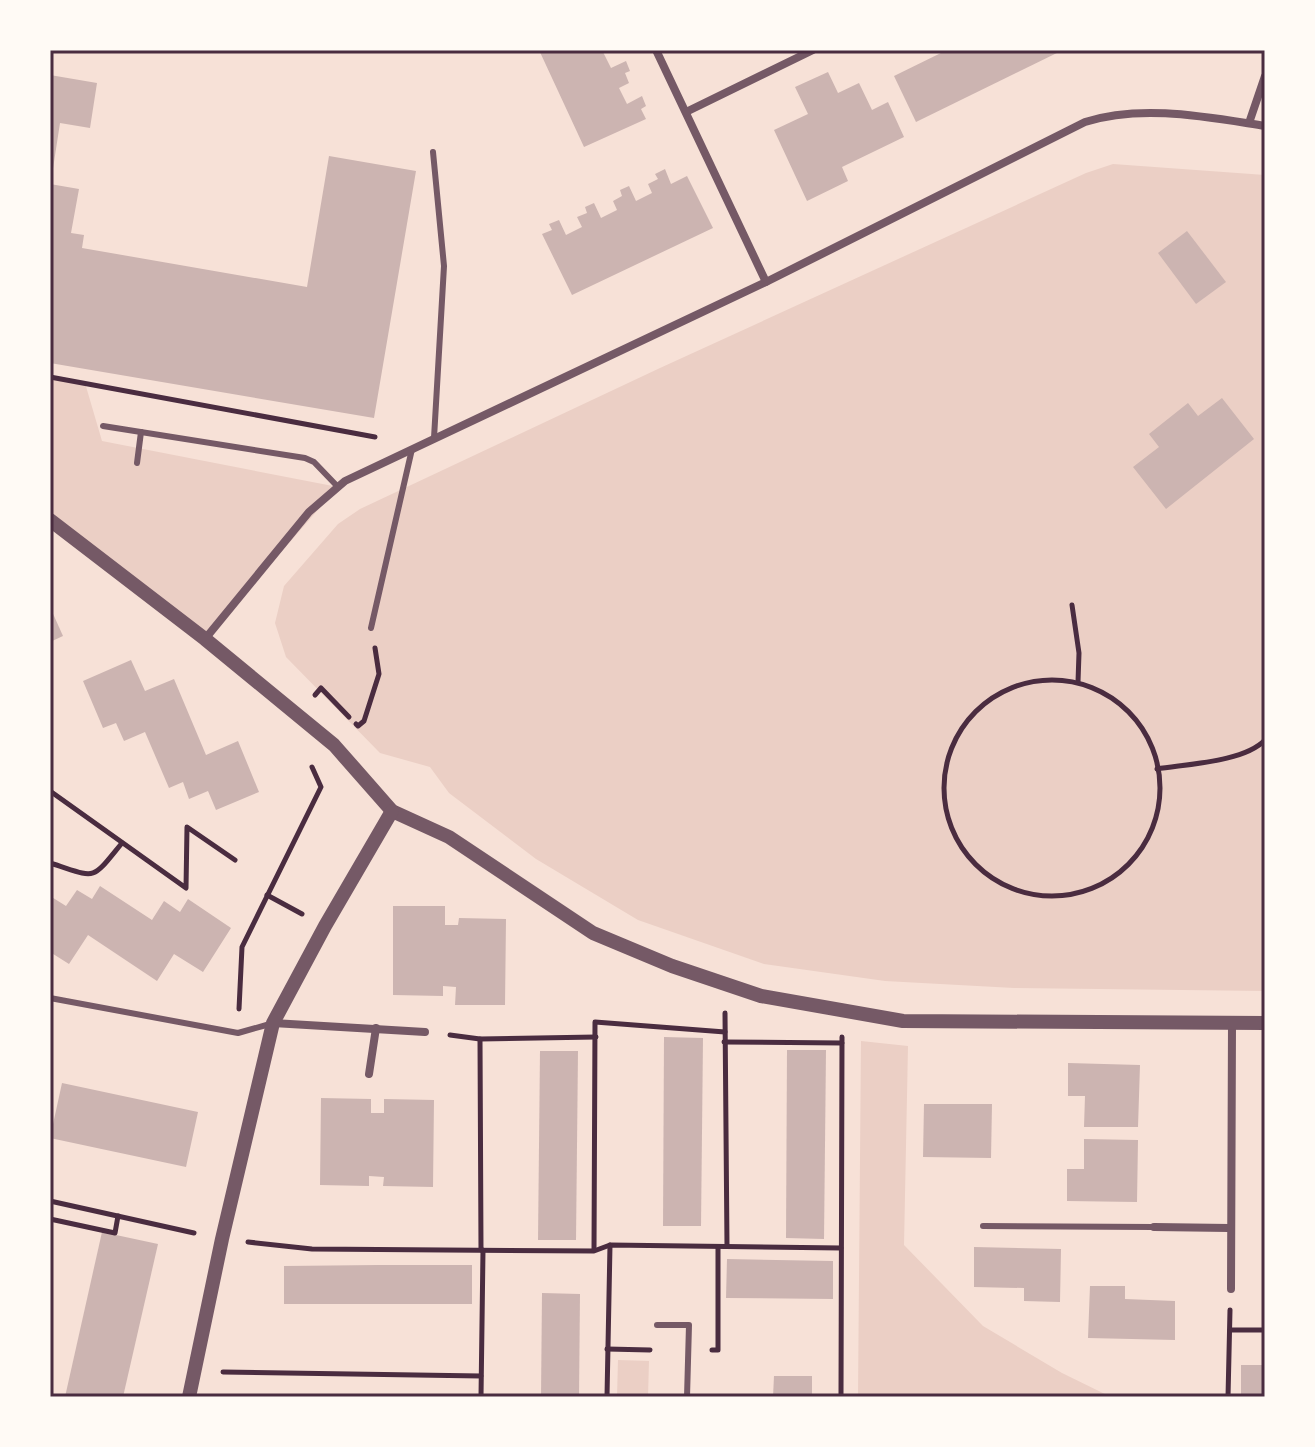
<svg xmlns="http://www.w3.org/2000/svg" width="1315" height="1447" font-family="'Crimson Pro',serif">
  <rect width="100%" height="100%" fill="#f7e1d7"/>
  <g fill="#ebcfc5">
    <path d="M1113 164 1265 175V991L1014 988 885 981 764 964 638 920 536 859 449 793 430 767 380 753 286 657 275 623 284 586 338 524 360 509 660 368 1086 173Z"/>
    <path d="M50 377 85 383 102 441 338 487 205 639 50 524Z"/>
    <path d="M861 1041 908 1046 904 1245 983 1326 1062 1373 1111 1397H858Z"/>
    <path d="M618 1360 649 1361 648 1397H617Z"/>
  </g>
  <g fill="#ccb4b1">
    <path d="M539 50H602L611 68 626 61 630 71 625 73 629 83 619 88 627 104 642 96 646 106 641 109 646 119 584 147Z"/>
    <path d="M947 50H1063L916 122 894 76Z"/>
    <path d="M828 72 838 93 859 83 872 110 888 102 904 137 842 167 848 181 807 201 774 130 808 114 795 87Z"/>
    <path d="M50 75 97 83 90 128 60 123 52 175Z"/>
    <path d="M329 156 416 171 374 418 50 363V184L79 189 71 233 84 235 82 248 307 287Z"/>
    <path d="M665 169 671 184 687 176 713 228 572 295 542 234 552 230 549 224 559 220 566 235 582 227 577 217 587 213 585 207 594 203 601 218 617 210 613 201 622 196 620 190 629 186 636 201 652 193 648 184 658 179 655 174Z"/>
    <path d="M1187 231 1226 282 1196 304 1158 253Z"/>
    <path d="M1222 398 1254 439 1166 509 1133 467 1159 447 1149 434 1188 403 1198 416Z"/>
    <path d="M50 607 63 636 50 642Z"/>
    <path d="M131 660 145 691 174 679 206 755 238 741 259 792 216 810 208 791 189 799 183 782 169 788 145 732 124 741 116 723 103 728 83 681Z"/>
    <path d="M100 886 152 920 164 901 180 912 188 899 231 928 203 972 174 954 157 981 88 935 69 964 50 952V896L66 906 77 890 92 899Z"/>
    <path d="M393 906H445V925H458L459 918 506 919 505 1005H455L456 987 443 986V996L393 995Z"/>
    <path d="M664 1037 703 1038 701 1226H663Z"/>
    <path d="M787 1050H826L824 1239 786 1238Z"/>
    <path d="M540 1051H578L576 1240H538Z"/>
    <path d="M1068 1063 1140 1065 1138 1127H1084L1085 1096H1068Z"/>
    <path d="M62 1083 198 1112 186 1167 50 1138Z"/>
    <path d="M321 1098 371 1099V1113H384V1099L434 1100 433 1187 383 1186 384 1177 369 1176V1186L320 1185Z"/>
    <path d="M924 1104H992L991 1158 923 1157Z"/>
    <path d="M1084 1139 1138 1140 1137 1202 1067 1201V1169H1084Z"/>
    <path d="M102 1232 158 1244 123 1397H65Z"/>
    <path d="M974 1247 1061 1249 1060 1302 1024 1301V1288L974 1287Z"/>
    <path d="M727 1259 833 1261V1299L726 1298Z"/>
    <path d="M378 1265H472V1304H284V1266Z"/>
    <path d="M1090 1286H1125V1299L1175 1301V1340L1088 1338Z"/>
    <path d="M542 1293 580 1294 579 1397H541Z"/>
    <rect x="1241" y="1365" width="24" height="32"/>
    <path d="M774 1376H812V1397H773Z"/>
  </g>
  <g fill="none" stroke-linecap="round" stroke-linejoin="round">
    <g stroke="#4a2c40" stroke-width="5">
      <path d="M50 377 375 437"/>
      <path d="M1072 605 1079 653 1078 682"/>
      <circle cx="1052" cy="788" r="108"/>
      <path d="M315 695 321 688 349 717"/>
      <path d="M356 724 358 726 364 721 379 674 375 648"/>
      <path d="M1157 769C1187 764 1244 762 1265 740"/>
      <path d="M50 791 186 888 187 827 235 860"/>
      <path d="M50 863C98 878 90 882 122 843"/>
      <path d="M267 895 302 914"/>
      <path d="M239 1009 242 947 321 787 312 767"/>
      <path d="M725 1013 727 1246"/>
      <path d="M450 1035 480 1039 596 1037"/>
      <path d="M480 1039 481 1250"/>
      <path d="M724 1042 842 1043"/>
      <path d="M50 1201 194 1233"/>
      <path d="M50 1219 115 1233 118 1216"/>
      <path d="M248 1242 312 1249 594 1251 610 1245 841 1248"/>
      <path d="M594 1250 595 1022 725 1032"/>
      <path d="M1230 1330H1265"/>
      <path d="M607 1349 650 1350"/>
      <path d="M712 1350H718V1248"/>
      <path d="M223 1372 481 1376"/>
      <path d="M481 1397 483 1250"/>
      <path d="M607 1397 610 1245"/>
      <path d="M841 1397 842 1037"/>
      <path d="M1228 1397 1230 1310"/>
    </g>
    <g stroke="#755966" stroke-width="6">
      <path d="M433 152 444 266 434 438"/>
      <path d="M103 426 305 458 314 462 338 487"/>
      <path d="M137 463 141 432"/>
      <path d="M371 628 412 449"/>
      <path d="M50 998 238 1033 270 1024"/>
      <path d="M983 1226 1154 1227"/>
      <path d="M657 1325H689L687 1397"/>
    </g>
    <g stroke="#755966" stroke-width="8">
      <path d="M656 50 766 282"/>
      <path d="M686 112 813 50"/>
      <path d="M1249 123 1265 76"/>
      <path d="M205 639 309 512 345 481 766 282 1085 122C1142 104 1206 117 1265 126"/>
      <path d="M273 1023 425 1032"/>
      <path d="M369 1074 376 1028"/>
      <path d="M1154 1227 1229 1228"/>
      <path d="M1231 1289 1232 1023"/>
    </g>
    <g stroke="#755966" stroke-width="14">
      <path d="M50 520 205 639 334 745 392 811 449 837 593 933 672 966 761 996 903 1021 1265 1023"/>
      <path d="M189 1397 222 1239 273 1023 325 926 392 811"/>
    </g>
  </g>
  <rect width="1315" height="1447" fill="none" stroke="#fffaf5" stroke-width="104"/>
  <rect x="52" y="52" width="1211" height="1343" fill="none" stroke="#4a2c40" stroke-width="3"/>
</svg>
